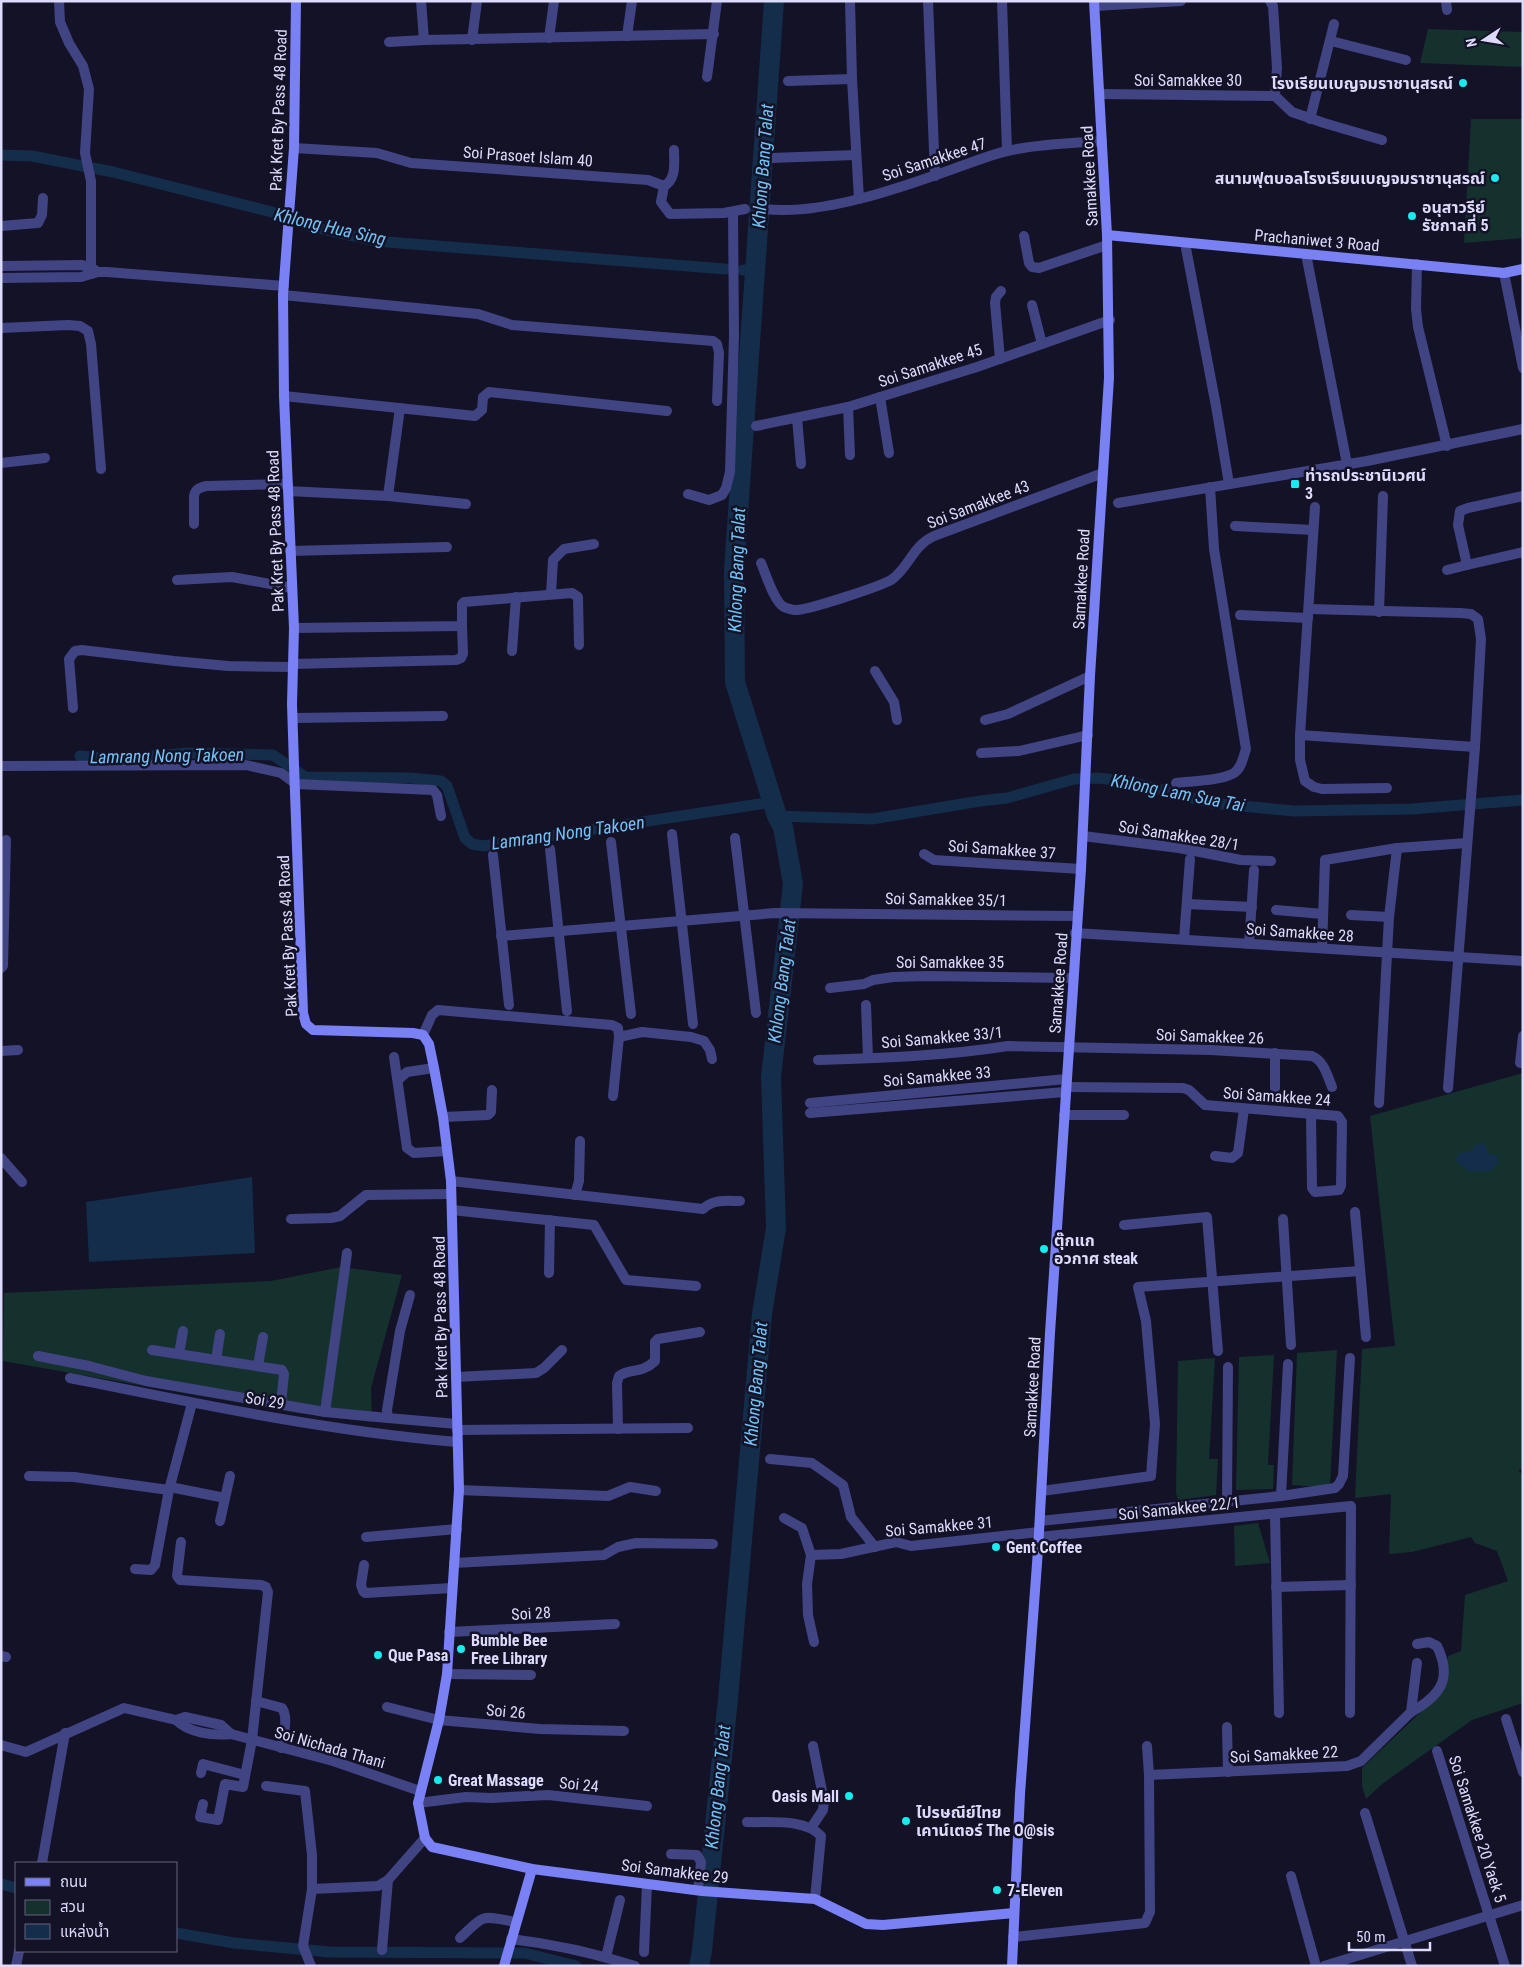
<svg xmlns="http://www.w3.org/2000/svg" width="1524" height="1967" font-family="'Roboto Condensed','Noto Sans Thai',sans-serif">
  <rect width="100%" height="100%" fill="#141227"/>
  <g fill="#15312e">
    <path d="M1428 29 1523 32V67L1420 63Z"/>
    <path d="M1471 119H1523V238L1464 243Z"/>
    <path d="M1523 1073V1469L1518 1470 1523 1475V1703L1472 1720 1382 1784 1366 1799 1362 1786V1768L1444 1690 1448 1656 1461 1651 1465 1595 1508 1581 1497 1551 1475 1543 1471 1537 1412 1552 1389 1554 1391 1494 1355 1498 1362 1349 1395 1346 1370 1116Z"/>
    <path d="M341 1267 402 1275 371 1388 372 1422 297 1413 3 1361 4 1293 271 1281Z"/>
    <path d="M1337 1350 1330 1486 1320 1487 1292 1485 1297 1353Z"/>
    <path d="M1274 1355 1268 1465H1274L1273 1489 1236 1490 1239 1357Z"/>
    <path d="M1215 1358 1209 1459H1218L1216 1495 1178 1500 1176 1493 1178 1361Z"/>
    <path d="M1258 1523 1270 1563 1235 1566 1234 1526Z"/>
  </g>
  <g fill="#132d4b">
    <path d="M1484 1143 1489 1154 1497 1156 1499 1163 1490 1171 1470 1172 1455 1160 1460 1153 1473 1151 1474 1146Z"/>
    <path d="M252 1177 255 1253 89 1262 86 1202Z"/>
  </g>
  <g fill="none" stroke-linecap="round" stroke-linejoin="round">
    <g stroke="#132d4b" stroke-width="11">
      <path d="M1 155 32 156 113 172 272 212 313 227 375 241 725 269"/>
      <path d="M743 270H755"/>
      <path d="M80 756 116 759 190 753 273 755 305 777 411 778 441 781 447 786 465 838 472 844 483 846 773 802"/>
      <path d="M777 816 872 819 980 801 1007 798 1074 779 1098 778 1132 782 1211 803 1294 811 1412 809 1523 800"/>
      <path d="M1 1884 16 1888"/>
      <path d="M176 1933 234 1943 329 1952 525 1953 576 1966"/>
    </g>
    <path stroke="#132d4b" stroke-width="20" d="M699 1966 702 1951 728 1699 762 1314 776 1228 771 1077 793 884 783 827 777 816 735 682 734 570 774 1"/>
    <g stroke="#414483" stroke-width="10">
      <path d="M59 1 60 22 69 43 83 66 89 89 85 153 91 181V274"/>
      <path d="M421 1 424 40"/>
      <path d="M850 1 852 79 859 199"/>
      <path d="M928 1 935 176"/>
      <path d="M1002 1 1007 151"/>
      <path d="M1270 1 1273 6 1277 68 1275 96"/>
      <path d="M1446 1 1447 10"/>
      <path d="M1095 6 1181 1"/>
      <path d="M627 36 632 1"/>
      <path d="M549 38 554 1"/>
      <path d="M472 40 477 1"/>
      <path d="M1331 41 1406 60"/>
      <path d="M389 42 424 40 714 34"/>
      <path d="M707 77 717 1"/>
      <path d="M788 81 852 79"/>
      <path d="M1101 94 1275 96"/>
      <path d="M1275 96 1292 112 1324 123 1382 140"/>
      <path d="M1310 119 1334 24"/>
      <path d="M294 148 377 153 411 163 648 180 664 186 661 202 670 214 724 213 745 209"/>
      <path d="M771 158 856 155"/>
      <path d="M664 186C677 179 674 162 674 150"/>
      <path d="M764 209C821 216 900 188 953 169 971 163 989 155 1007 151 1037 144 1072 143 1102 141"/>
      <path d="M1 226 38 223 42 215 43 198"/>
      <path d="M1024 236 1029 263 1032 267 1039 268 1107 245"/>
      <path d="M1185 243 1216 406 1229 484"/>
      <path d="M1306 254 1347 464"/>
      <path d="M1417 264 1416 309 1418 327 1447 446"/>
      <path d="M1 266 82 265 95 270"/>
      <path d="M1504 273 1523 368"/>
      <path d="M1 278 81 277 98 272H107L284 286"/>
      <path d="M283 295 478 314 512 325 713 341 717 344 719 353 717 401"/>
      <path d="M1032 305 1042 344"/>
      <path d="M1 328 68 325 80 326 88 331 91 344 101 469"/>
      <path d="M1000 359 995 303 996 297 1001 291"/>
      <path d="M284 396 475 416 482 410 483 397 489 392 667 411"/>
      <path d="M880 397 889 453"/>
      <path d="M848 407 850 455"/>
      <path d="M797 418 801 464"/>
      <path d="M756 426 848 407 977 367 1110 320"/>
      <path d="M1 463 45 458"/>
      <path d="M288 491 388 496 466 504"/>
      <path d="M688 494 709 500 722 495 726 488 730 472 734 336 733 212"/>
      <path d="M388 496 400 408"/>
      <path d="M1523 496 1468 508 1460 511 1458 525 1467 565 1523 552"/>
      <path d="M1118 503 1367 461 1523 429"/>
      <path d="M1315 507 1300 735V760L1305 781 1314 787 1322 789 1387 788"/>
      <path d="M194 524V496C195 489 199 488 206 486L288 484"/>
      <path d="M1235 526 1313 530"/>
      <path d="M290 551 447 547"/>
      <path d="M761 563C766 574 774 602 784 607 786 608 793 610 795 610 806 611 881 586 891 580 909 568 912 546 934 536L1103 473"/>
      <path d="M1447 570 1467 565"/>
      <path d="M177 580 232 577 292 588"/>
      <path d="M551 594 553 560 564 549 594 544"/>
      <path d="M1309 609 1460 613 1471 614 1478 619 1481 639 1475 747 1448 1088"/>
      <path d="M1379 612 1383 496"/>
      <path d="M1240 615 1308 618"/>
      <path d="M294 628 462 626V604L464 602 572 593 578 597 579 645"/>
      <path d="M512 651 516 597"/>
      <path d="M293 664 456 660 461 658 463 654 462 626"/>
      <path d="M875 671 894 702 897 720"/>
      <path d="M73 708 69 659 75 651 82 650 174 661 228 666 293 667"/>
      <path d="M293 718 443 716"/>
      <path d="M985 720 1008 714 1090 676"/>
      <path d="M1300 735 1475 747"/>
      <path d="M981 753 1019 751 1088 735"/>
      <path d="M1 766 246 765 281 773 296 784 433 790 437 795 441 816"/>
      <path d="M1176 783C1192 781 1221 781 1234 773 1242 768 1243 757 1246 749L1214 549 1210 487"/>
      <path d="M672 834 693 1024"/>
      <path d="M1083 836 1179 848 1241 860 1271 861"/>
      <path d="M735 838 756 1013"/>
      <path d="M611 842 631 1014"/>
      <path d="M550 849 567 1011"/>
      <path d="M924 854 934 860 1081 869"/>
      <path d="M493 855 509 1005"/>
      <path d="M1187 904 1252 907"/>
      <path d="M1276 910 1323 914"/>
      <path d="M1351 915 1389 917"/>
      <path d="M1075 933 1523 961"/>
      <path d="M501 936 775 913 1077 916"/>
      <path d="M1184 939 1190 859"/>
      <path d="M1249 944 1254 870"/>
      <path d="M1322 948 1325 860 1397 848 1467 843"/>
      <path d="M1 968 3 966 6 840"/>
      <path d="M830 988 864 984 873 980 893 977 927 976 1073 978"/>
      <path d="M866 1005 868 1058"/>
      <path d="M423 1035 432 1015 438 1010 612 1025 618 1028 619 1037 613 1096"/>
      <path d="M619 1037 642 1032 691 1037 704 1041 710 1050 712 1059"/>
      <path d="M1 1051 18 1050"/>
      <path d="M394 1057 407 1148 414 1153 447 1151"/>
      <path d="M818 1060C881 1058 945 1056 1008 1046L1211 1050 1312 1056C1324 1061 1327 1075 1332 1087"/>
      <path d="M1520 1063 1523 1036"/>
      <path d="M398 1080 407 1072 434 1068"/>
      <path d="M1066 1087 1183 1088 1189 1090 1205 1105 1338 1116 1342 1122 1341 1186 1339 1190 1315 1192 1312 1188 1311 1114"/>
      <path d="M1275 1088V1053"/>
      <path d="M810 1103 1066 1079"/>
      <path d="M1379 1103 1389 917 1397 848"/>
      <path d="M810 1113 1065 1092"/>
      <path d="M1064 1115H1124"/>
      <path d="M443 1117 488 1115 491 1112 492 1090"/>
      <path d="M1215 1156 1232 1158 1238 1153 1244 1109"/>
      <path d="M1 1158 22 1182"/>
      <path d="M451 1181 703 1209C713 1199 726 1201 740 1201"/>
      <path d="M575 1195 579 1181 580 1141"/>
      <path d="M452 1210 594 1225 626 1280 696 1286"/>
      <path d="M1355 1212 1366 1337"/>
      <path d="M291 1219 331 1218 340 1216 366 1195 451 1194"/>
      <path d="M1283 1219 1291 1345"/>
      <path d="M1124 1225 1207 1217 1218 1351"/>
      <path d="M549 1273 550 1220"/>
      <path d="M410 1295 400 1331 387 1410 388 1418 457 1424"/>
      <path d="M152 1350 282 1370 284 1374 281 1404"/>
      <path d="M179 1354 183 1331"/>
      <path d="M38 1356 89 1366 146 1381 325 1412 388 1418"/>
      <path d="M216 1360 220 1334"/>
      <path d="M258 1366 263 1337"/>
      <path d="M456 1377 536 1373 544 1368 562 1350"/>
      <path d="M70 1378C198 1404 327 1431 457 1442"/>
      <path d="M325 1412 347 1253"/>
      <path d="M618 1429 617 1383 619 1376C632 1367 640 1375 655 1361V1342L658 1339 700 1332"/>
      <path d="M457 1430 688 1428"/>
      <path d="M770 1459 812 1463 843 1485 851 1517 875 1547"/>
      <path d="M29 1476 74 1477 169 1490"/>
      <path d="M170 1487 225 1498"/>
      <path d="M459 1490 608 1496 630 1487 656 1491"/>
      <path d="M1042 1491 1151 1476 1155 1424 1146 1321 1138 1287 1360 1271"/>
      <path d="M1281 1496 1288 1364"/>
      <path d="M1227 1501 1228 1367"/>
      <path d="M1275 1514 1279 1713"/>
      <path d="M784 1518 802 1528 811 1555 807 1584 808 1615 814 1642"/>
      <path d="M220 1521 230 1476"/>
      <path d="M1040 1521 1281 1496 1335 1488 1339 1484 1343 1476 1350 1358"/>
      <path d="M366 1537 457 1529"/>
      <path d="M1039 1537 1351 1506 1350 1713"/>
      <path d="M181 1542 177 1576 180 1580 261 1585 266 1587 268 1592 252 1740 243 1787 225 1784 218 1820 200 1817 203 1804"/>
      <path d="M811 1555 841 1554 896 1542 911 1546 1039 1532"/>
      <path d="M454 1563 604 1555 618 1547 636 1543 713 1544"/>
      <path d="M364 1565 361 1585 363 1591 365 1593 452 1588"/>
      <path d="M135 1569 151 1570 155 1565 169 1490 192 1403"/>
      <path d="M1276 1587 1351 1585"/>
      <path d="M449 1632 615 1624"/>
      <path d="M1 1656 6 1657"/>
      <path d="M447 1674 531 1675"/>
      <path d="M256 1701 282 1708C289 1719 283 1735 281 1748"/>
      <path d="M387 1707 439 1720 540 1729 624 1731"/>
      <path d="M1411 1712C1440 1696 1453 1679 1437 1646L1429 1642 1417 1644"/>
      <path d="M1506 1719 1523 1772"/>
      <path d="M176 1720C189 1733 213 1736 231 1734L333 1761 420 1791"/>
      <path d="M1227 1727 1228 1772"/>
      <path d="M1 1745 26 1752 124 1708 176 1720 185 1717 221 1725 231 1734"/>
      <path d="M1437 1751 1505 1966"/>
      <path d="M201 1773 203 1764 245 1775"/>
      <path d="M1149 1775 1347 1766 1361 1761 1411 1712 1417 1663"/>
      <path d="M266 1786 305 1791 312 1855V1889L303 1946 311 1966"/>
      <path d="M418 1803 466 1797 491 1798 548 1795 647 1806"/>
      <path d="M1365 1813 1412 1966"/>
      <path d="M747 1822C770 1823 804 1818 821 1836L815 1899"/>
      <path d="M811 1828 823 1810 824 1801 813 1746"/>
      <path d="M671 1854 697 1855 701 1862 698 1890"/>
      <path d="M42 1863 65 1733"/>
      <path d="M1291 1876 1316 1966"/>
      <path d="M312 1889 378 1886 388 1880 425 1838"/>
      <path d="M1013 1937 1145 1923 1150 1912 1149 1775 1147 1746"/>
      <path d="M460 1938C486 1913 481 1916 516 1922"/>
      <path d="M511 1939C553 1944 594 1953 635 1966"/>
      <path d="M382 1950 388 1880"/>
      <path d="M644 1952 647 1884"/>
      <path d="M606 1957 620 1900"/>
      <path d="M16 1966 19 1951"/>
      <path d="M1324 1966 1523 1905"/>
    </g>
    <g stroke="#7981f5" stroke-width="10">
      <path d="M296 1 294 148 283 295 284 396 294 628 292 704 294 765 303 1013 306 1024 313 1030 413 1033 423 1035 429 1044 434 1068 443 1117 451 1181 459 1490 447 1674 439 1720 418 1803 425 1838 432 1847 532 1869 702 1891 815 1899 866 1924 883 1925 1014 1913"/>
      <path d="M1107 235 1504 273 1523 269"/>
      <path d="M504 1966 532 1869"/>
      <path d="M1012 1966 1020 1794 1038 1550 1050 1333 1081 869 1090 676 1109 378 1107 235 1094 1"/>
    </g>
  </g>
  <g fill="#16ebee" stroke="#141227" stroke-width="2">
    <circle cx="1463" cy="83" r="5"/>
    <circle cx="1495" cy="178" r="5"/>
    <circle cx="1412" cy="216" r="5"/>
    <rect x="1290" y="479" width="10" height="10" rx="2.5"/>
    <circle cx="1044" cy="1249" r="5"/>
    <circle cx="996" cy="1547" r="5"/>
    <circle cx="461" cy="1649" r="5"/>
    <circle cx="378" cy="1655" r="5"/>
    <circle cx="438" cy="1780" r="5"/>
    <circle cx="849" cy="1796" r="5"/>
    <circle cx="906" cy="1821" r="5"/>
    <circle cx="997" cy="1890" r="5"/>
  </g>
  <g text-anchor="middle" stroke-width="5" stroke-linejoin="round" paint-order="stroke">
    <g font-size="16" fill="#dcdbfc" stroke="#141227">
      <text x="1188" y="86">Soi Samakkee 30</text>
      <text transform="translate(278 110) rotate(-88)" y="6">Pak Kret By Pass 48 Road</text>
      <text transform="translate(528 156) rotate(4)" y="6">Soi Prasoet Islam 40</text>
      <text transform="translate(934 159) rotate(-18)" y="6">Soi Samakkee 47</text>
      <text transform="translate(1089 176) rotate(-93)" y="6">Samakkee Road</text>
      <text transform="translate(1317 240) rotate(5)" y="6">Prachaniwet 3 Road</text>
      <text transform="translate(930 365) rotate(-18)" y="6">Soi Samakkee 45</text>
      <text transform="translate(978 504) rotate(-21)" y="6">Soi Samakkee 43</text>
      <text transform="translate(275 531) rotate(-92)" y="6">Pak Kret By Pass 48 Road</text>
      <text transform="translate(1081 579) rotate(-87)" y="6">Samakkee Road</text>
      <text transform="translate(1179 835) rotate(9)" y="6">Soi Samakkee 28/1</text>
      <text transform="translate(1002 849) rotate(4)" y="6">Soi Samakkee 37</text>
      <text transform="translate(946 899) rotate(1)" y="6">Soi Samakkee 35/1</text>
      <text transform="translate(1300 932) rotate(4)" y="6">Soi Samakkee 28</text>
      <text transform="translate(287 936) rotate(-93)" y="6">Pak Kret By Pass 48 Road</text>
      <text x="950" y="968">Soi Samakkee 35</text>
      <text transform="translate(1058 983) rotate(-86)" y="6">Samakkee Road</text>
      <text transform="translate(1210 1036) rotate(2)" y="6">Soi Samakkee 26</text>
      <text transform="translate(942 1037) rotate(-5)" y="6">Soi Samakkee 33/1</text>
      <text transform="translate(937 1076) rotate(-5)" y="6">Soi Samakkee 33</text>
      <text transform="translate(1277 1096) rotate(4)" y="6">Soi Samakkee 24</text>
      <text transform="translate(440 1317) rotate(-91)" y="6">Pak Kret By Pass 48 Road</text>
      <text transform="translate(1032 1387) rotate(-87)" y="6">Samakkee Road</text>
      <text transform="translate(265 1400) rotate(10)" y="6">Soi 29</text>
      <text transform="translate(1179 1508) rotate(-6)" y="6">Soi Samakkee 22/1</text>
      <text transform="translate(939 1526) rotate(-5)" y="6">Soi Samakkee 31</text>
      <text transform="translate(531 1613) rotate(-3)" y="6">Soi 28</text>
      <text transform="translate(506 1711) rotate(5)" y="6">Soi 26</text>
      <text transform="translate(330 1747) rotate(16)" y="6">Soi Nichada Thani</text>
      <text transform="translate(1284 1754) rotate(-3)" y="6">Soi Samakkee 22</text>
      <text transform="translate(579 1784) rotate(6)" y="6">Soi 24</text>
      <text transform="translate(1478 1829) rotate(72)" y="6">Soi Samakkee 20 Yaek 5</text>
      <text transform="translate(675 1871) rotate(7)" y="6">Soi Samakkee 29</text>
    </g>
    <g font-size="16" font-weight="bold" fill="#dcdbfc" stroke="#141227" text-anchor="start">
      <text x="1453" y="89" text-anchor="end">โรงเรียนเบญจมราชานุสรณ์</text>
      <text x="1485" y="184" text-anchor="end">สนามฟุตบอลโรงเรียนเบญจมราชานุสรณ์</text>
      <text x="1422" y="213">อนุสาวรีย์<tspan x="1422" dy="18">รัชกาลที่ 5</tspan></text>
      <text x="1305" y="481">ท่ารถประชานิเวศน์<tspan x="1305" dy="18">3</tspan></text>
      <text x="1054" y="1246">ตุ๊กแก<tspan x="1054" dy="18">อวกาศ steak</tspan></text>
      <text x="1006" y="1553">Gent Coffee</text>
      <text x="471" y="1646">Bumble Bee<tspan x="471" dy="18">Free Library</tspan></text>
      <text x="388" y="1661">Que Pasa</text>
      <text x="448" y="1786">Great Massage</text>
      <text x="839" y="1802" text-anchor="end">Oasis Mall</text>
      <text x="916" y="1818">ไปรษณีย์ไทย<tspan x="916" dy="18">เคาน์เตอร์ The O@sis</tspan></text>
      <text x="1007" y="1896">7-Eleven</text>
    </g>
    <g font-size="18" font-style="italic" fill="#71c3f5" stroke="#141227">
      <text transform="translate(763 166) rotate(-86)" y="6">Khlong Bang Talat</text>
      <text transform="translate(330 227) rotate(13)" y="6">Khlong Hua Sing</text>
      <text transform="translate(737 570) rotate(-88)" y="6">Khlong Bang Talat</text>
      <text transform="translate(167 756) rotate(-1)" y="6">Lamrang Nong Takoen</text>
      <text transform="translate(1178 793) rotate(11)" y="6">Khlong Lam Sua Tai</text>
      <text transform="translate(568 833) rotate(-8)" y="6">Lamrang Nong Takoen</text>
      <text transform="translate(782 981) rotate(-83)" y="6">Khlong Bang Talat</text>
      <text transform="translate(756 1384) rotate(-85)" y="6">Khlong Bang Talat</text>
      <text transform="translate(718 1787) rotate(-84)" y="6">Khlong Bang Talat</text>
    </g>
  </g>
  <rect width="1524" height="1967" fill="none" stroke="#dcdbfc" stroke-width="5"/>
  <rect x="15" y="1862" width="162" height="90" fill="#141227" stroke="#64627c"/>
  <rect x="25" y="1878" width="25" height="8" fill="#7981f5" stroke="#64627c"/>
  <text x="60" y="1887" font-size="15" fill="#dcdbfc">ถนน</text>
  <rect x="25" y="1900" width="25" height="15" fill="#15312e" stroke="#64627c"/>
  <text x="60" y="1912" font-size="15" fill="#dcdbfc">สวน</text>
  <rect x="25" y="1924" width="25" height="15" fill="#132d4b" stroke="#64627c"/>
  <text x="60" y="1937" font-size="15" fill="#dcdbfc">แหล่งน้ำ</text>
  <g transform="translate(1484 40) rotate(258)" stroke="#141227" stroke-width="4" paint-order="stroke">
  <path d="M0-4L9 19L0 12L-9 19Z" fill="#dcdbfc"/>
  <text y="-8" font-size="14" font-weight="bold" text-anchor="middle" fill="#dcdbfc">N</text>
  </g>
  <path d="M1349 1942v8h81v-8" fill="none" stroke="#dcdbfc" stroke-width="2.5"/>
  <text x="1356" y="1942" font-size="15" fill="#dcdbfc" stroke="#141227" stroke-width="4" paint-order="stroke">50 m</text>
</svg>
